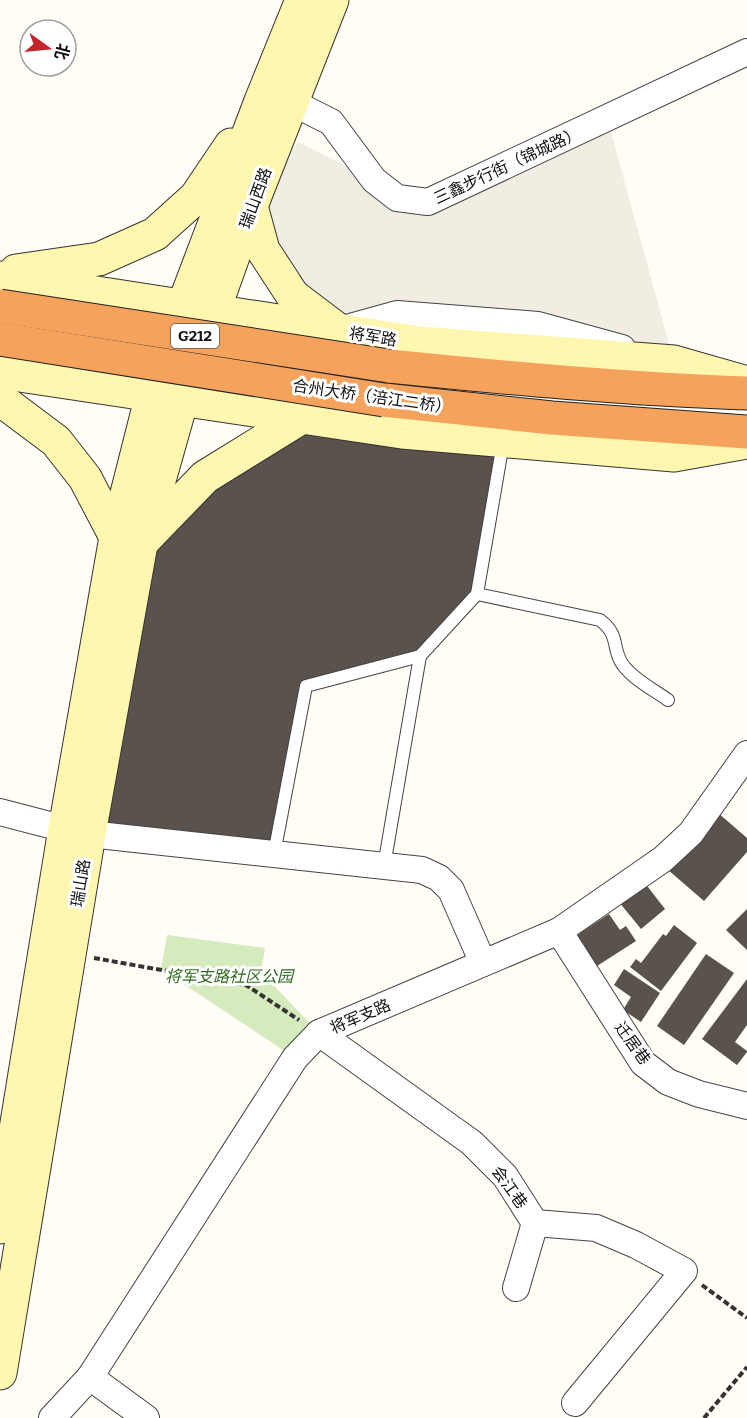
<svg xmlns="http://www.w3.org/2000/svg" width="747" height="1418" font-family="Bitter,'Noto Sans SC',serif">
  <rect width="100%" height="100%" fill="#fffdf5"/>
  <path fill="#d5ebbd" d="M167 935 265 948 261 972 319 1033 295 1058 161 969Z"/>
  <path fill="#f1ede2" d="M607 118 674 362 338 330 293 296 251 206 298 142 374 180 428 202Z"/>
  <g fill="#5a524d">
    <path d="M302 417 504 441 477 594 420 656 306 686 274 854 89 834 141 544Z"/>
    <path d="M717 812 747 838V852L704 901 667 869Z"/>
    <path d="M644 882 665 909 641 929 619 902Z"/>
    <path d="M747 909V950L726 930Z"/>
    <path d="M609 914 620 930 626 926 636 941 597 966 577 935Z"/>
    <path d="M674 925 697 943 661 991 630 967 636 959 641 963 663 934 666 936Z"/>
    <path d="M706 954 734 973 684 1045 657 1026Z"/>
    <path d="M624 969 660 993 641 1022 623 1010 631 997 614 985Z"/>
    <path d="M747 979V1025L735 1042 747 1051V1052L737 1065 702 1039Z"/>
  </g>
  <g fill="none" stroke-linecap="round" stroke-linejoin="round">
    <defs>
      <g id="lane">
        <path d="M477 594 600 620C621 636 611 649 623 665 633 679 654 690 668 700"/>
        <path d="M274 854 306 686 420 656 477 594 503 443"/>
        <path d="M384 866 420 656"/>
      </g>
      <g id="street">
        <path d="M291 102 331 122 374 180 397 198 428 202 747 52"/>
        <path d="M343 329 397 314 538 325 622 348"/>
        <path d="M0 812 65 829"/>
        <path d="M89 834 422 870 439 878 451 890 483 963"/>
        <path d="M559 931 643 1063 668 1082 699 1094 747 1106"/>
        <path d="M319 1033 472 1143 505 1176 535 1223 596 1228 636 1245 684 1271 575 1403"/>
        <path d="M516 1288 535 1223"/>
        <path d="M90 1377 146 1418"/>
        <path d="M52 1418 90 1377 295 1058 319 1033 559 931 663 859 691 833 747 754"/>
      </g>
      <g id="secondary">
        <path d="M251 206 263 250 293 296 334 327"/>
        <path d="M16 271 99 259 155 234 196 197 231 145"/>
        <path d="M0 278 420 343 674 362 747 383"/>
        <path d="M0 372 402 432 674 455 747 442"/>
        <path d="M0 399 56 441 85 478 116 537"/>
        <path d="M144 540 205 477 302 417"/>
        <path d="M0 1227 65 829 116 537 152 395 183 307 261 101 302 0"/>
        <path d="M0 1373 89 834 141 544 182 399 251 206 332 0"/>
      </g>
      <g id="highway">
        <path d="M389 366C508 378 627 389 747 393"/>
        <path d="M384 400 552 418 747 432"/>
      </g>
    </defs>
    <use href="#lane" stroke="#444" stroke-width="14"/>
    <use href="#street" stroke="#444" stroke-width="28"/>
    <use href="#secondary" stroke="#333" stroke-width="35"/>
    <use href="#highway" stroke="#222" stroke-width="35"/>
    <g stroke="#333" stroke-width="4" stroke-dasharray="6 3" stroke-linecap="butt">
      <path d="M94 958 246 985 299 1020"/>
      <path d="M702 1285 747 1318"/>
      <path d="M704 1418 747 1367"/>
    </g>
    <use href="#lane" stroke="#fff" stroke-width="12"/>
    <use href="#street" stroke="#fff" stroke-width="26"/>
    <use href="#secondary" stroke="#fff6b0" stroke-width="33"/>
    <use href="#highway" stroke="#f5a25d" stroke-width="33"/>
    <defs>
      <g id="highway-bridge">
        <path d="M0 306 389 366"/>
        <path d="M0 339 384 400"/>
      </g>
    </defs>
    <use href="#highway-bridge" stroke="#222" stroke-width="35" stroke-linecap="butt"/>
    <use href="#highway-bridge" stroke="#f5a25d" stroke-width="33"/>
  </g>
  <g text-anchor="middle" stroke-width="6" stroke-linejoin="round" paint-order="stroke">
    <rect fill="#fff" stroke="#585858" stroke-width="1.5" x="171" y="324" width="48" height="24" rx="4.5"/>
    <g font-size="15" font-weight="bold" fill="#111">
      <text x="195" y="341">G212</text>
    </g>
    <g font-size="16" fill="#111" stroke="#fff">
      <text transform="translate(507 165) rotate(-25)" y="6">三鑫步行街（锦城路）</text>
      <text transform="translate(255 198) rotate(-70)" y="6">瑞山西路</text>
      <text transform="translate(373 336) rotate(9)" y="6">将军路</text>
      <text transform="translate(372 396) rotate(8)" y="6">合州大桥（涪江二桥）</text>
      <text transform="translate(80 883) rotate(-81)" y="6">瑞山路</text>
      <text transform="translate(360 1016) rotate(-23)" y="6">将军支路</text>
      <text transform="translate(633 1043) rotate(54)" y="6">迁居巷</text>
      <text transform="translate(510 1187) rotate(54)" y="6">会江巷</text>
    </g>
    <g font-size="16" font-style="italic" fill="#2f6b1f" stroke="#fff">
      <text x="229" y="982">将军支路社区公园</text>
    </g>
  </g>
  <g transform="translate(48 48) rotate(105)"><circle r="28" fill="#ffffff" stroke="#a0a0a0" stroke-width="1.5"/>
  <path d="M0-4.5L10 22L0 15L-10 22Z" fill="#c4262e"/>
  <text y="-9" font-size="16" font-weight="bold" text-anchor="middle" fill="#111111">北</text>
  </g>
</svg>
